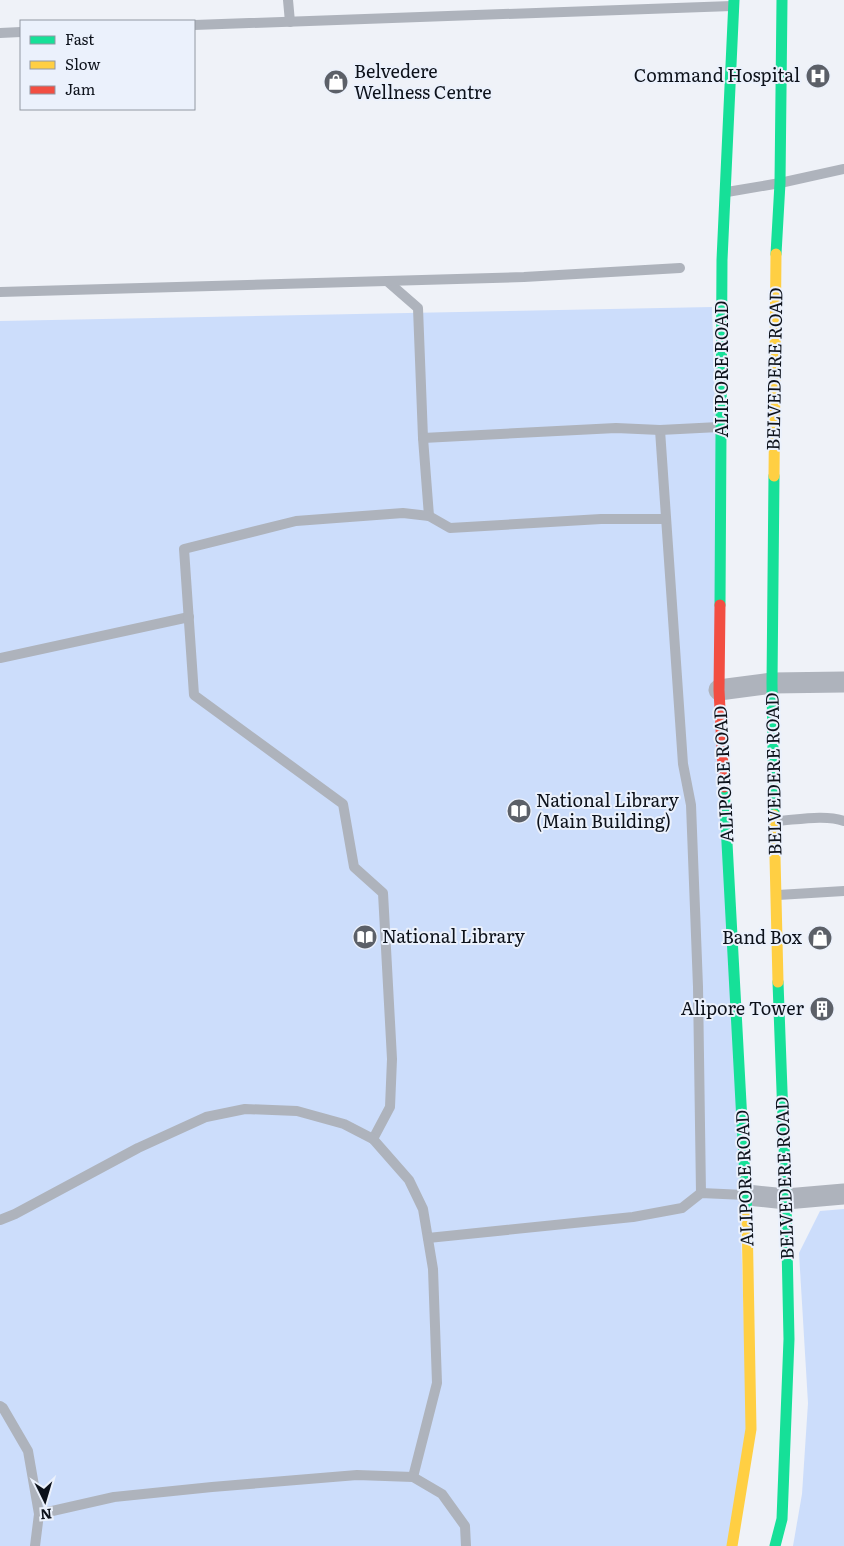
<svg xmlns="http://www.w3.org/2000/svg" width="844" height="1546" font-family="Literata,serif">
  <rect width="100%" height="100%" fill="#eff2f8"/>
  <g fill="#ccddfb">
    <path d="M712 307 747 1423 730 1546H0V321Z"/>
    <path d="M844 1209V1546H793L802 1494 808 1403 799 1253 820 1211Z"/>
  </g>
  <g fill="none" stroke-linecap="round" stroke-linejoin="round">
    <g stroke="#aeb3bc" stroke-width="10">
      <path d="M288 0 290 22"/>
      <path d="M194 25 732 6"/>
      <path d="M0 33 21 32"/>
      <path d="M727 192 780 183 844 169"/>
      <path d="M387 281 418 308 423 438"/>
      <path d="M0 292 524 277 680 268"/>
      <path d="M660 430 683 764 691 805 698 987 701 1193"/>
      <path d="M429 516 423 438 616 428 660 430 719 427"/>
      <path d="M0 658 189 617"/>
      <path d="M776 821C795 820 826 814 844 821"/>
      <path d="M778 895 844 891"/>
      <path d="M373 1139 390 1107 392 1059 383 893 354 867 343 804 194 695 184 549 296 521 403 513 429 516 450 528 601 519H666"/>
      <path d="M0 1220 15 1214 138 1148 206 1117 245 1109 297 1111 344 1124 373 1139 409 1180 423 1209 433 1269 437 1383 413 1477"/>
      <path d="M428 1238 633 1217 682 1208 701 1193 745 1195"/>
      <path d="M0 1406 3 1408 28 1451 39 1514 35 1546"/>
      <path d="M39 1514 114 1497 212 1487 357 1475 413 1477 442 1494 465 1526 466 1546"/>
    </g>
    <g stroke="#aeb3bc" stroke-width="21">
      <path d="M719 690 772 683 844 682"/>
      <path d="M747 1195 786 1199 844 1194"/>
    </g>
    <g stroke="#16e098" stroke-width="11">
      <path d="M776 254 780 183 782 0"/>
      <path d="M774 476 772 683 774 815"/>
      <path d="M720 605 722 260 734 0"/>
      <path d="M724 787 747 1215"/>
      <path d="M775 1546 782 1519 789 1339 786 1199 778 982"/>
    </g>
    <g stroke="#ffcf43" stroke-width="11">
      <path d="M774 476 776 254"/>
      <path d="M774 815 778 982"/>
      <path d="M732 1546 751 1429 747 1215"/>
    </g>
    <path stroke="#f24e42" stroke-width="11" d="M720 605 719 690 724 787"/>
  </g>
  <defs>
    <symbol id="hospital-disc" viewBox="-11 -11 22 22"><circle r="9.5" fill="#5c6068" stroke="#ebf1fc"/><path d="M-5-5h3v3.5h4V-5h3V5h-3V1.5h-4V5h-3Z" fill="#fff"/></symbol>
    <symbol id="shop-disc" viewBox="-11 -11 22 22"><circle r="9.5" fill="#5c6068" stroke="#ebf1fc"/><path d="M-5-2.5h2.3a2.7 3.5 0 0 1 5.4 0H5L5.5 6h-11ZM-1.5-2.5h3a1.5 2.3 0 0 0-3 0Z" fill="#fff"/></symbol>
    <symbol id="library-disc" viewBox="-11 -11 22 22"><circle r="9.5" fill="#5c6068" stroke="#ebf1fc"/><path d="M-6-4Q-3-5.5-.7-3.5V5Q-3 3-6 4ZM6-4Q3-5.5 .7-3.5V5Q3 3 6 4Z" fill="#fff"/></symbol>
    <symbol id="building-disc" viewBox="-11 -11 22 22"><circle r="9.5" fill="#5c6068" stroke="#ebf1fc"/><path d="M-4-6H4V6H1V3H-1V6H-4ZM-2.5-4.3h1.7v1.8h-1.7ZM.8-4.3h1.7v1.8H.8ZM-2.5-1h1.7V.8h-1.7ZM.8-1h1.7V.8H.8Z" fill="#fff"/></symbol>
  </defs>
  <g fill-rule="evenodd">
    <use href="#hospital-disc" x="804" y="62" width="28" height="28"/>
    <use href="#shop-disc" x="322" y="68" width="28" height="28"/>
    <use href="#library-disc" x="505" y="797" width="28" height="28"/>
    <use href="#library-disc" x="351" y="923" width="28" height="28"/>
    <use href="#shop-disc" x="806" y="924" width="28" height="28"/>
    <use href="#building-disc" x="808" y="995" width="28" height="28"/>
  </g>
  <g text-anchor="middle" stroke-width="4" stroke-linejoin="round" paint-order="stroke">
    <g font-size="18" fill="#0d121b" stroke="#ebf1fc" text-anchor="start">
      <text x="354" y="78">Belvedere<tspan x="354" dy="21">Wellness Centre</tspan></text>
      <text x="800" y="82" text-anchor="end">Command Hospital</text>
      <text x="536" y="807">National Library<tspan x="536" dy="21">(Main Building)</tspan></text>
      <text x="382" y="943">National Library</text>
      <text x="802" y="944" text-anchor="end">Band Box</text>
      <text x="804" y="1015" text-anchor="end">Alipore Tower</text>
    </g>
    <g font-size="18" fill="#0d121b" stroke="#ebf1fc">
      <text transform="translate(722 369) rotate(-90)" y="6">ALIPORE ROAD</text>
      <text transform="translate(775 369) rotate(-89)" y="6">BELVEDERE ROAD</text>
      <text transform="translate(724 774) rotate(-93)" y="6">ALIPORE ROAD</text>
      <text transform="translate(774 774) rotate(-91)" y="6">BELVEDERE ROAD</text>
      <text transform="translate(745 1178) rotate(-92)" y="6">ALIPORE ROAD</text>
      <text transform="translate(785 1178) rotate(-92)" y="6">BELVEDERE ROAD</text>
    </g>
  </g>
  <rect x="20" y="20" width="175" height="90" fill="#ebf1fc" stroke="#9298a2"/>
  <rect x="30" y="36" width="25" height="8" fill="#16e098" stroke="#9298a2"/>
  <text x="65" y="45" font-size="15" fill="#0d121b">Fast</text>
  <rect x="30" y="61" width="25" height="8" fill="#ffcf43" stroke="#9298a2"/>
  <text x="65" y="70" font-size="15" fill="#0d121b">Slow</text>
  <rect x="30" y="86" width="25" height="8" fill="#f24e42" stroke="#9298a2"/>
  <text x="65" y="95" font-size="15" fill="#0d121b">Jam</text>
  <g transform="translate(45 1501) rotate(175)" stroke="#ebf1fc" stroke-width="4" paint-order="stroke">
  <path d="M0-4L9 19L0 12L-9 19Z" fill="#0d121b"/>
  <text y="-8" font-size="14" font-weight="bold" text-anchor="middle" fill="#0d121b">N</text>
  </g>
</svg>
